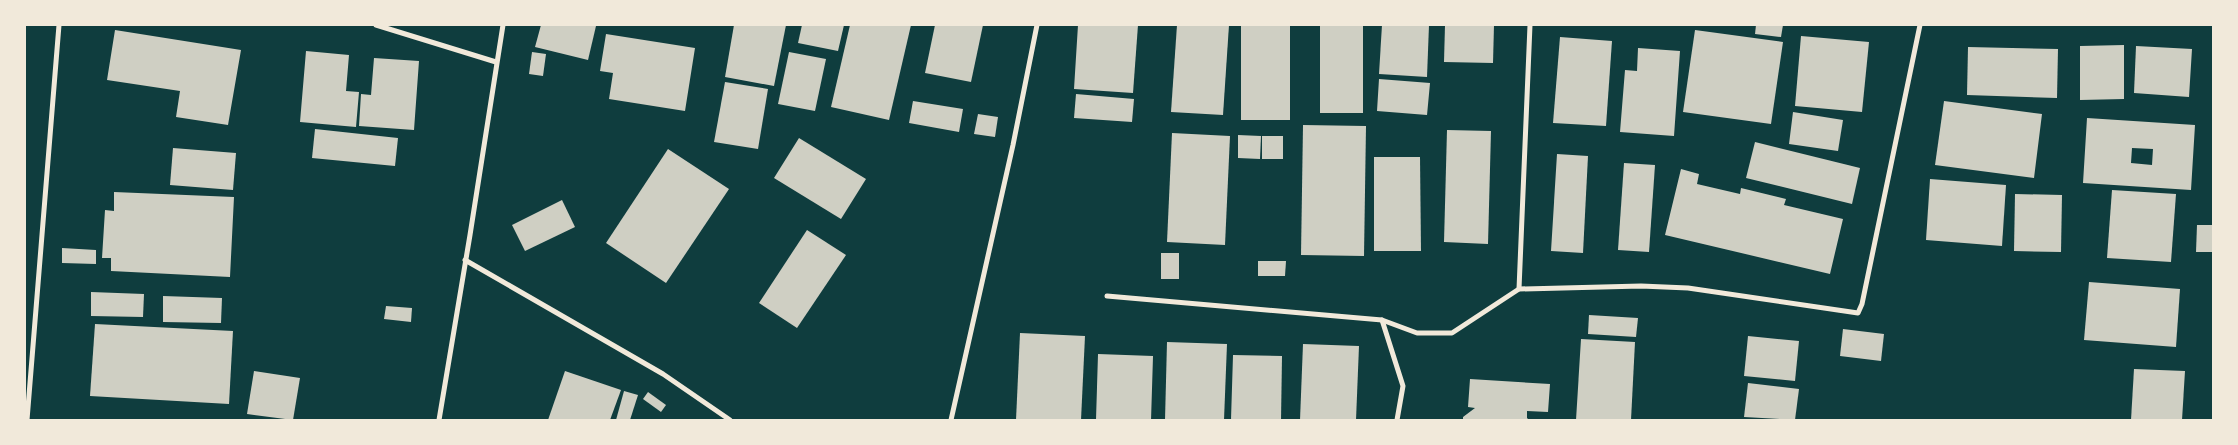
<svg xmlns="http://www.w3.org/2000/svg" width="2238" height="445" font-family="Cabin,sans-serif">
  <rect width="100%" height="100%" fill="#0f3d3e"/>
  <g fill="#cfcfc3" fill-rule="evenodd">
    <path d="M541 25 596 26 588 60 535 47Z"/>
    <path d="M734 25H786L774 86 725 77Z"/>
    <path d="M802 25H844L838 51 798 43Z"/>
    <path d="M850 25H911L889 120 831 107Z"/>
    <path d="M935 25H983L971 82 925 73Z"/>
    <path d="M1078 25H1138L1133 93 1074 89Z"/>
    <path d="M1177 25H1229L1223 115 1171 112Z"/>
    <rect x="1241" y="25" width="49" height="95"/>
    <rect x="1320" y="25" width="43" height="88"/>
    <path d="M1382 25H1429L1427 77 1379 74Z"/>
    <path d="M1445 25H1494L1493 63 1444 62Z"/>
    <path d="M1756 25H1783L1781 37 1755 34Z"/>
    <path d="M115 30 241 50 228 125 176 117 180 91 107 80Z"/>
    <path d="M1695 30 1783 42 1771 124 1683 112Z"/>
    <path d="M606 34 695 48 685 111 609 99 613 73 600 71Z"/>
    <path d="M1801 36 1869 42 1862 112 1795 106Z"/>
    <path d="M1560 37 1612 41 1606 126 1553 123Z"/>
    <path d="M2124 45V99L2080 100V46Z"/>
    <path d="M2136 46 2192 49 2189 97 2134 93Z"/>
    <path d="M1968 47 2058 49 2057 98 1967 95Z"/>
    <path d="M1638 48 1680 51 1674 136 1620 132 1625 70 1637 71Z"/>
    <path d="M306 51 349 55 346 91 359 92 356 127 300 122Z"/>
    <path d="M532 52 546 54 543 76 529 74Z"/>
    <path d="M789 52 826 59 815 111 778 104Z"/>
    <path d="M374 58 419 61 414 130 359 126 361 94 371 95Z"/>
    <path d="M1379 79 1430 83 1427 115 1377 111Z"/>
    <path d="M725 82 768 89 758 149 714 142Z"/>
    <path d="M1076 94 1134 99 1132 122 1074 118Z"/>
    <path d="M913 101 963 109 959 132 909 123Z"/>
    <path d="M1944 101 2042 114 2034 178 1935 165Z"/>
    <path d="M1793 112 1843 120 1838 151 1789 144Z"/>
    <path d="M978 114 998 117 995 137 974 134Z"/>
    <path d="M2087 118 2195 125 2191 190 2083 183ZM2132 148 2153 149 2152 165 2131 163Z"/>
    <path d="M1303 125 1366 126 1364 256 1301 255Z"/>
    <path d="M315 129 398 138 395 166 312 158Z"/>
    <path d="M1447 130 1491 131 1488 244 1444 242Z"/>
    <path d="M1172 133 1230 136 1225 245 1167 242Z"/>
    <path d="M1238 135 1261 136 1260 159 1238 158Z"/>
    <rect x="1262" y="136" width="21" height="23"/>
    <path d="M799 138 866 179 841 219 774 178Z"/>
    <path d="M1755 142 1860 168 1852 204 1746 178Z"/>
    <path d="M173 148 236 153 233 190 170 185Z"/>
    <path d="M668 149 729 189 666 283 606 243Z"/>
    <path d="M1557 154 1588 156 1583 253 1551 251Z"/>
    <path d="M1374 157H1420L1421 251H1374Z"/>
    <path d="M1624 163 1655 165 1649 252 1618 250Z"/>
    <path d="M1681 169 1699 174 1697 184 1740 194 1741 188 1786 199 1784 205 1843 219 1830 274 1665 235Z"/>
    <path d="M1930 179 2006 185 2002 246 1926 240Z"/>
    <path d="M2112 190 2176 194 2171 262 2107 258Z"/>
    <path d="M114 192 234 197 230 277 111 271V258H102L105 210 114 211Z"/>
    <path d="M2015 194 2062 195 2061 252 2014 251Z"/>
    <path d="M562 200 575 227 525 251 512 225Z"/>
    <path d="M2197 225H2213V252H2196Z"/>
    <path d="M807 230 846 255 797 328 759 303Z"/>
    <path d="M62 248 96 250V264L62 263Z"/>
    <rect x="1161" y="253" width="18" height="26"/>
    <path d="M1258 261H1286L1285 276H1258Z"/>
    <path d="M2089 282 2180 289 2176 347 2084 340Z"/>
    <path d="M91 292 144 294 143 317 91 316Z"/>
    <path d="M163 296 222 298 221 323 163 322Z"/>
    <path d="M386 306 412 308 411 322 384 319Z"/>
    <path d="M1589 315 1638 318 1636 337 1588 334Z"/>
    <path d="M95 324 233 331 229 404 90 396Z"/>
    <path d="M1843 329 1884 334 1881 361 1840 356Z"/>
    <path d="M1020 333 1085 336 1081 420H1016Z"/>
    <path d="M1748 336 1799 341 1795 381 1744 376Z"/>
    <path d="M1581 339 1635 342 1631 420H1576Z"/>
    <path d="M1167 342 1227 344 1224 420H1165Z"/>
    <path d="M1303 344 1359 346 1356 420H1300Z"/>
    <path d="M1098 354 1153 356 1151 420H1096Z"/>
    <path d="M1233 355 1282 356 1281 420H1231Z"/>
    <path d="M2134 369 2185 371 2182 420H2131Z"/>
    <path d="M254 371 300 378 293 420 247 414Z"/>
    <path d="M565 371 621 390 610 420H548Z"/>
    <path d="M1470 379 1550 384 1548 412 1527 411V418L1529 420H1463V417L1475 408 1468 407Z"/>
    <path d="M1748 383 1799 389 1795 420 1744 417Z"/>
    <path d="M624 391 638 395 630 420H616Z"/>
    <path d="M648 392 666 405 661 412 643 399Z"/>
  </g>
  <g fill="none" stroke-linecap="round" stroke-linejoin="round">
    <g stroke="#f1e9da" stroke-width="5">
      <path d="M376 25 496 62"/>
      <path d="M465 260 663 374 730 420"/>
      <path d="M1519 289 1530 25"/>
      <path d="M1107 296 1382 320 1417 333H1452L1519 289 1641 286 1688 288 1858 313 1862 304 1920 25"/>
      <path d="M1382 320 1403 386 1397 420"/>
      <path d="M27 420 59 25"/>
      <path d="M439 420 470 235 503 25"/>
      <path d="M951 420 1013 145 1037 25"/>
    </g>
  </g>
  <rect width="2238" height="445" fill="none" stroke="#f1e9da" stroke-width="52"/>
</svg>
